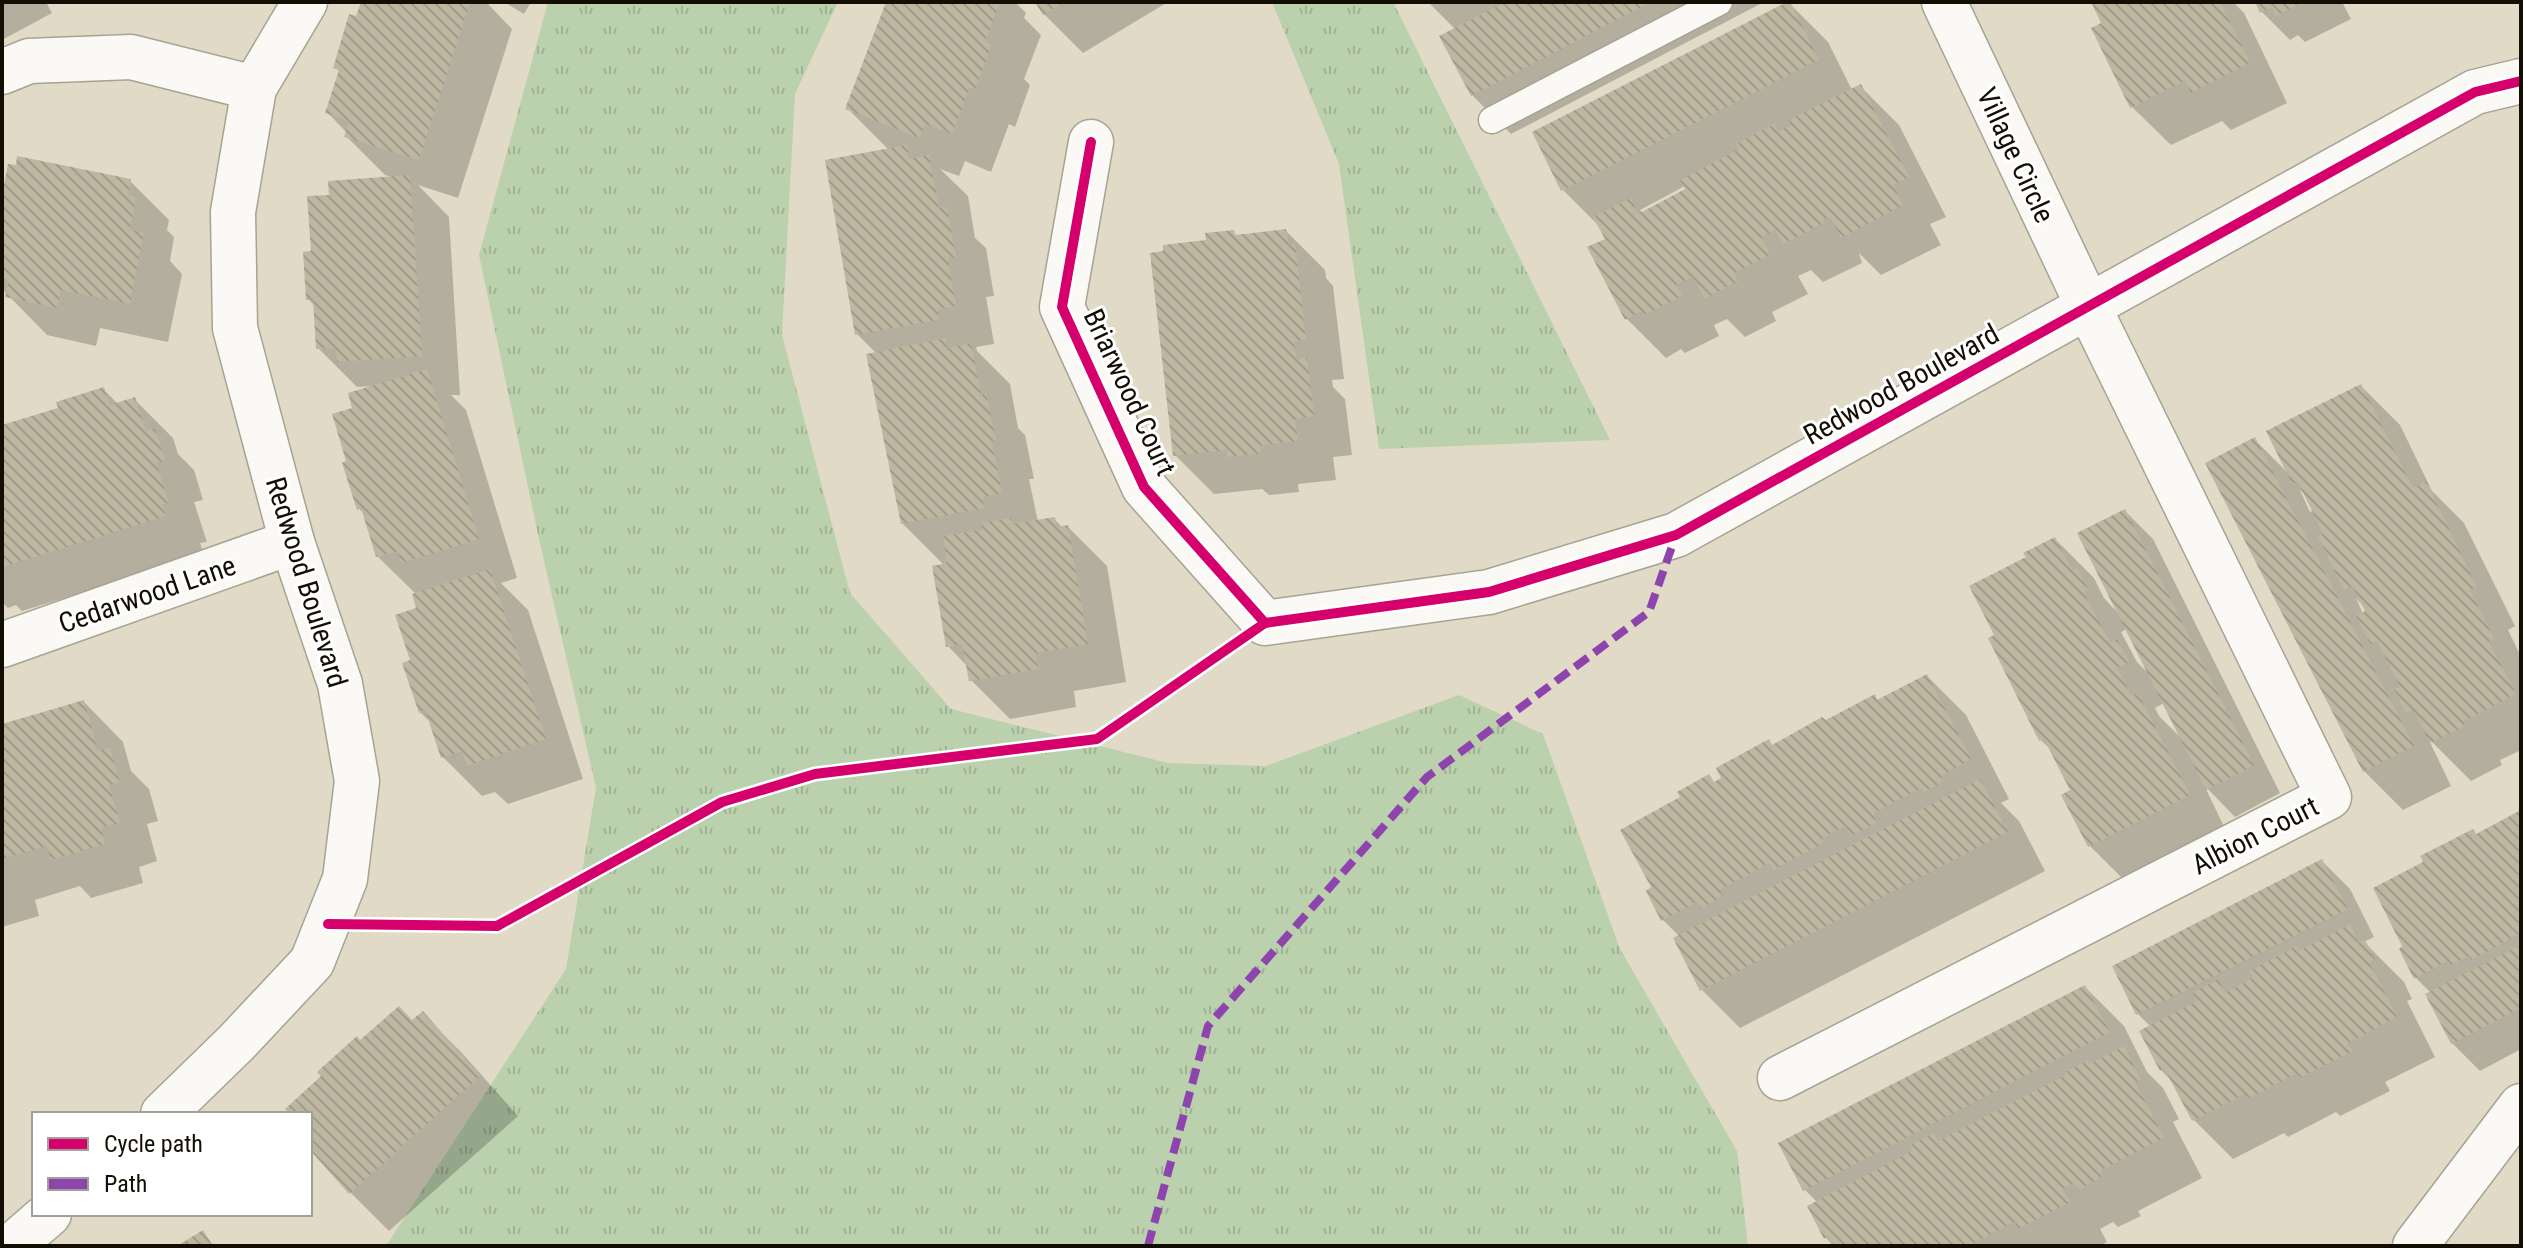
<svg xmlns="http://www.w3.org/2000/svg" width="2523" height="1248" font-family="'Roboto Condensed',sans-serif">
  <defs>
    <pattern id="park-tufts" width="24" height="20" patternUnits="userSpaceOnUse" patternTransform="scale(2)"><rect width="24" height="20" fill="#bbd1ae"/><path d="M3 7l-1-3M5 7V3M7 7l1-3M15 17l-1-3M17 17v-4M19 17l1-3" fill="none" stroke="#a0b294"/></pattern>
    <pattern id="building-back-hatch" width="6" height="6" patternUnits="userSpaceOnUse" patternTransform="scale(2)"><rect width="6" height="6" fill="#bdb7a2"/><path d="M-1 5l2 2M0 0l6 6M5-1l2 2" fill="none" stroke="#a19c8a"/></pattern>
  </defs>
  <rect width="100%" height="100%" fill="#e0dac6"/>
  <g fill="url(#park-tufts)">
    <path d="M548 2H838L795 94 782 335 850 593 951 709 1168 763 1266 766 1459 695 1543 734 1620 949 1737 1151 1748 1246H386L566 969 596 788 539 539 479 255Z"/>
    <path d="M1272 2H1393L1610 440 1379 449 1339 164Z"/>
  </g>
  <g fill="#0003" fill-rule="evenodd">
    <path d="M2 2H46L52 13 2 40Z"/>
    <path d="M363 2H486L512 29 458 198 418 185 449 217 460 395H451L466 410 517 578 501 583 528 610 583 779 508 804 495 792 482 796 443 757 431 723 420 712 413 662 419 609 417 595 377 556 366 515 359 509 348 462 354 409 373 386 357 387 318 348 316 307 308 299 313 253 331 197 395 178 385 175 346 136 347 133 327 112 340 72 335 67Z"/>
    <path d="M504 2H531L524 14Z"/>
    <path d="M888 2H1015L1026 13 1024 18 1041 35 1024 79 1030 85 1015 127 1009 124 991 172 965 161 959 176 940 169 968 196 975 238 986 248 994 296 986 297 994 344 976 347 977 351 1010 384 1018 428 1025 435 1034 479H1029L1038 522 1054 519 1063 528 1068 527 1107 566 1126 682 1074 691 1076 707 1010 719 971 680 968 667 948 646 944 565 902 523 877 354 857 334 889 150 847 108Z"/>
    <path d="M1037 2H1168L1083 53 1044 14Z"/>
    <path d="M1428 2H1764L1511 134 1472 95 1456 30Z"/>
    <path d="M2093 2H2233L2244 13 2287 103 2231 130 2222 121 2171 145 2131 106 2104 24Z"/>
    <path d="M2257 2H2342L2351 19 2305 42 2298 35 2290 40 2262 12Z"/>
    <path d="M1789 3 1828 42 1852 90 1860 86 1899 125 1946 217 1930 224 1941 245 1881 275 1859 253 1862 263 1823 282 1811 270 1798 276 1808 294 1772 312 1776 321 1745 337 1727 319 1714 325 1719 336 1685 353 1681 349 1666 358 1627 319 1607 240 1601 228 1563 190ZM1685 186 1687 190 1643 213 1640 210Z"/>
    <path d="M130 181 169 220 167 230 174 237 170 261 182 274 168 342 100 328 96 346 47 335 2 289V205Z"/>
    <path d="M1286 231 1325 270 1326 278 1333 286 1344 379 1332 380 1333 387 1345 399 1352 455 1333 457 1336 480 1298 484 1299 492 1269 495 1262 489 1214 494 1175 455 1208 242 1233 232 1237 236Z"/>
    <path d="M2361 386 2400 425 2432 491 2464 523 2515 626 2508 630 2521 657V750L2500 760 2502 765 2471 781 2428 738 2451 786 2403 810 2364 771 2254 439 2288 473ZM2300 490 2308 497 2314 510 2310 512ZM2356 598 2365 608 2368 612 2363 614Z"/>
    <path d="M104 390 118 404 134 399 173 438 178 454 194 470 203 500 194 502 207 542 200 543 204 555 22 611 16 605 8 608 2 602V427L60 410Z"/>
    <path d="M2125 511 2153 539 2280 793 2235 817 2204 785 2228 835 2129 885 2090 846 2072 791 2052 751 2041 740 1996 636 2029 558 2055 539 2094 578 2104 598 2117 612ZM2127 629 2149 674 2137 662 2121 632ZM2164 703 2181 738 2159 716 2155 708Z"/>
    <path d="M1927 676 1966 715 2009 799 2001 803 2019 821 2045 871 1740 1028 1701 989 1680 937 1663 920 1716 784 1773 746 1874 697 1879 701Z"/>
    <path d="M84 702 123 742 131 771 149 789 158 821 147 824 157 861 139 867 143 883 91 898 80 886 35 900 39 916 2 927V726Z"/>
    <path d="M2521 812V1049L2480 1071 2452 1043 2431 993 2416 978 2476 835Z"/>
    <path d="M2322 861 2350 889 2374 937 2364 942 2404 982 2412 999 2407 1001 2435 1057 2385 1082 2390 1091 2340 1116 2336 1112 2288 1137 2284 1133 2233 1159 2194 1120 2174 1083 2161 1070 2151 1027 2138 1014 2115 967Z"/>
    <path d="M2085 987 2124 1026 2147 1072 2163 1088 2179 1119 2173 1122 2202 1178 2138 1211 2141 1216 2118 1227 2113 1222 2100 1229 2107 1242 2099 1246H1834L1825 1237 1818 1203 1805 1190Z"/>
    <path d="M422 1013 461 1052 518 1116 389 1231 350 1192 310 1147V1114H292L324 1076 361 1042 413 1023Z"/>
  </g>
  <g fill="url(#building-back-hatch)">
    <path d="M361 2H470L419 160 344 137 349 121 325 113 339 70 333 68 349 14 356 16Z"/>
    <path d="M886 2H1000L985 42 992 44 975 89 970 87 952 134 925 124 920 138 845 109Z"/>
    <path d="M1035 2H1065L1043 15Z"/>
    <path d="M1505 2H1651L1471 96 1439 36Z"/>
    <path d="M1787 2H1790L1819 60 1561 191 1532 132Z"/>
    <path d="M2091 2H2220L2250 63 2191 93 2185 81 2130 108 2091 28 2101 23Z"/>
    <path d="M2255 2H2303L2276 16 2272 7 2260 13Z"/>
    <path d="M1861 84 1909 177 1893 185 1903 205 1841 238 1830 217 1823 220 1824 223 1783 244 1775 230 1761 237 1770 255 1734 273 1738 281 1704 299 1693 277 1676 285 1682 296 1644 315 1641 311 1625 320 1587 247 1605 239 1593 217 1631 198 1638 214 1685 189 1680 180 1739 149 1736 144 1775 124 1778 132 1791 125 1789 120Z"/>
    <path d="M907 145 909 159 929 155 939 208 947 207 956 257 948 258 956 306 938 309 939 320 855 335 825 160Z"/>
    <path d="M17 156 131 179 128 195 136 196 130 230 144 233 130 304 61 290 57 308 5 297 9 281 2 280V195L8 164 16 165Z"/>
    <path d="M410 175 422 356 337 362 336 348 316 349 313 300H306L303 252 311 251 307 196 329 195 328 181Z"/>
    <path d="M1286 229 1289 245 1295 244 1306 340 1294 341 1296 359 1307 358 1314 416 1295 419 1298 441 1260 445 1261 454 1227 457V450L1173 456 1150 253 1163 251V245L1206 240 1205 233 1234 230 1235 235Z"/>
    <path d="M946 338 947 348 971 343 981 395 986 393 996 440 992 441 1002 493 983 497 984 508 901 524 866 354Z"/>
    <path d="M427 369 479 539 401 563 398 551 376 557 361 508 357 510 342 463 346 461 332 414 352 408 348 393Z"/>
    <path d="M2361 384 2413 488 2426 481 2477 587 2470 590 2494 639 2489 642 2516 694 2463 721 2465 726 2430 743 2413 710 2406 713 2394 689 2400 687 2377 641 2370 644 2356 616 2365 611 2352 586 2344 590 2318 536 2323 534 2298 482 2292 484 2266 431Z"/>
    <path d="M104 387 110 405 135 397 146 431 155 428 165 461 156 463 169 503 162 504 166 516 2 567V425L58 408 56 402Z"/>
    <path d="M2255 437 2414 746 2363 772 2205 463Z"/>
    <path d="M2125 509 2254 765 2206 790 2077 533Z"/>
    <path d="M1055 517 1057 527 1068 525 1088 644 1036 653 1038 669 969 681 962 644 946 647 932 566 947 563 943 536 982 530 981 523 1011 518 1012 524Z"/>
    <path d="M2055 537 2072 570 2077 568 2088 590 2083 592 2110 642 2117 639 2129 662 2117 668 2131 696 2138 693 2190 795 2088 847 2061 795 2070 790 2044 739 2039 741 1988 638 1994 635 1969 586 2026 557 2023 553Z"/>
    <path d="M490 569 546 739 467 766 462 751 441 758 425 710 419 713 402 663 410 660 395 615 416 608 412 594Z"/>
    <path d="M1927 674 1971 759 1941 776 1943 782 1924 792 1921 788 1874 813 1876 823 1851 836 1845 825 1821 839 1823 843 1773 870 1769 863 1720 890 1723 896 1700 909 1697 902 1661 921 1646 891 1651 887 1620 830 1680 797 1677 792 1709 774 1714 782 1721 778 1716 768 1769 739 1772 745 1822 717 1826 720 1875 694 1877 700Z"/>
    <path d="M84 700 98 751 110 748 120 782 109 785 120 823 101 828 105 844 51 860 47 846 2 859V724Z"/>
    <path d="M1980 779 2008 832 1700 991 1673 938Z"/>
    <path d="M2521 810V933L2471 960 2469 956 2450 965 2447 961 2414 979 2399 949 2402 946 2373 888 2423 862 2420 856 2473 829 2476 834Z"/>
    <path d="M2322 859 2348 909 2136 1015 2112 966Z"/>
    <path d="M2350 924 2359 943 2365 940 2375 959 2369 962 2397 1017 2347 1043 2353 1051 2299 1078 2296 1074 2247 1099 2244 1094 2192 1121 2164 1068 2160 1071 2139 1031 2197 1001 2193 993 2218 979 2225 993 2253 978 2249 971 2297 946 2299 951Z"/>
    <path d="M2521 945V1008L2451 1044 2425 994Z"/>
    <path d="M2085 985 2110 1032 1803 1191 1778 1143Z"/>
    <path d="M399 1006 412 1020 423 1011 480 1076 349 1194 310 1150V1114H290L285 1109 321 1076 317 1072 357 1036 360 1040Z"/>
    <path d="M2124 1046 2141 1080 2135 1082 2164 1138 2100 1171 2103 1176 2078 1190 2074 1183 2062 1189 2070 1202 2018 1229 2015 1222 1968 1246H1833L1828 1236 1824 1239 1807 1206 1912 1151 1910 1145 1934 1133 1938 1141 2066 1075 2065 1072 2088 1060 2090 1064Z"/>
    <path d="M203 1230 213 1246H177Z"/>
  </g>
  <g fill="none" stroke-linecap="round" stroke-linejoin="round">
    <defs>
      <path id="lane" d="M1492 120 1719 2"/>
      <g id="street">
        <path d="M2 72 29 61 131 57 254 88"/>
        <path d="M1091 142 1062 307 1144 487 1265 623 1489 592 1676 535 2475 92 2521 81"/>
        <path d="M2 645 292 542"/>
        <path d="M1780 1078 2329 797 2089 308 1944 2"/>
        <path d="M163 1114 236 1043 312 962 345 879 357 781 340 684 292 542 235 328 233 212 254 88 305 2"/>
        <path d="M12 1246 49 1214"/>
        <path d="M2415 1246 2521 1106"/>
      </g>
    </defs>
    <use href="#lane" stroke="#a7a393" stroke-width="29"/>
    <use href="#street" stroke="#a7a393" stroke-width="47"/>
    <use href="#lane" stroke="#faf9f6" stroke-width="26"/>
    <use href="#street" stroke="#faf9f6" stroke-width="44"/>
    <path stroke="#8e44ad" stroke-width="8" stroke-dasharray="16 8" stroke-linecap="butt" d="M1148 1246 1208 1026 1427 777 1649 612 1676 535"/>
    <defs>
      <g id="cycleway">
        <path d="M1091 142 1062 307 1144 487 1265 623"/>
        <path d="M328 924 497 926 722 802 815 774 1097 739 1265 623 1489 592 1676 535 2475 92 2521 81"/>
      </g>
    </defs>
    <use href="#cycleway" stroke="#fff" stroke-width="15"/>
    <use href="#cycleway" stroke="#d6006c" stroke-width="10"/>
  </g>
  <g text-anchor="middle" stroke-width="6" stroke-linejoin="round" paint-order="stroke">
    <g font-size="28" fill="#120e03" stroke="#fff">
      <text transform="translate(2016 155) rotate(65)" y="10">Village Circle</text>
      <text transform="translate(1901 384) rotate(-29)" y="10">Redwood Boulevard</text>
      <text transform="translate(1130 392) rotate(65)" y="10">Briarwood Court</text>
      <text transform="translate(307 582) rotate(73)" y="10">Redwood Boulevard</text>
      <text transform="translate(147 594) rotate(-19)" y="10">Cedarwood Lane</text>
      <text transform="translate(2255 835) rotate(-27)" y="10">Albion Court</text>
    </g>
  </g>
  <rect width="2523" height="1248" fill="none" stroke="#120e03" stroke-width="8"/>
  <rect x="32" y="1112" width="280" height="104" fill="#ffffff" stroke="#a09f9a" stroke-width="2"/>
  <rect x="48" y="1138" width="40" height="12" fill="#d6006c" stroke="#a09f9a" stroke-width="2"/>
  <text x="104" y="1152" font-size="24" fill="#120e03">Cycle path</text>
  <rect x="48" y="1178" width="40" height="12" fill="#8e44ad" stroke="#a09f9a" stroke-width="2"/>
  <text x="104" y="1192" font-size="24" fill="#120e03">Path</text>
</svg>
